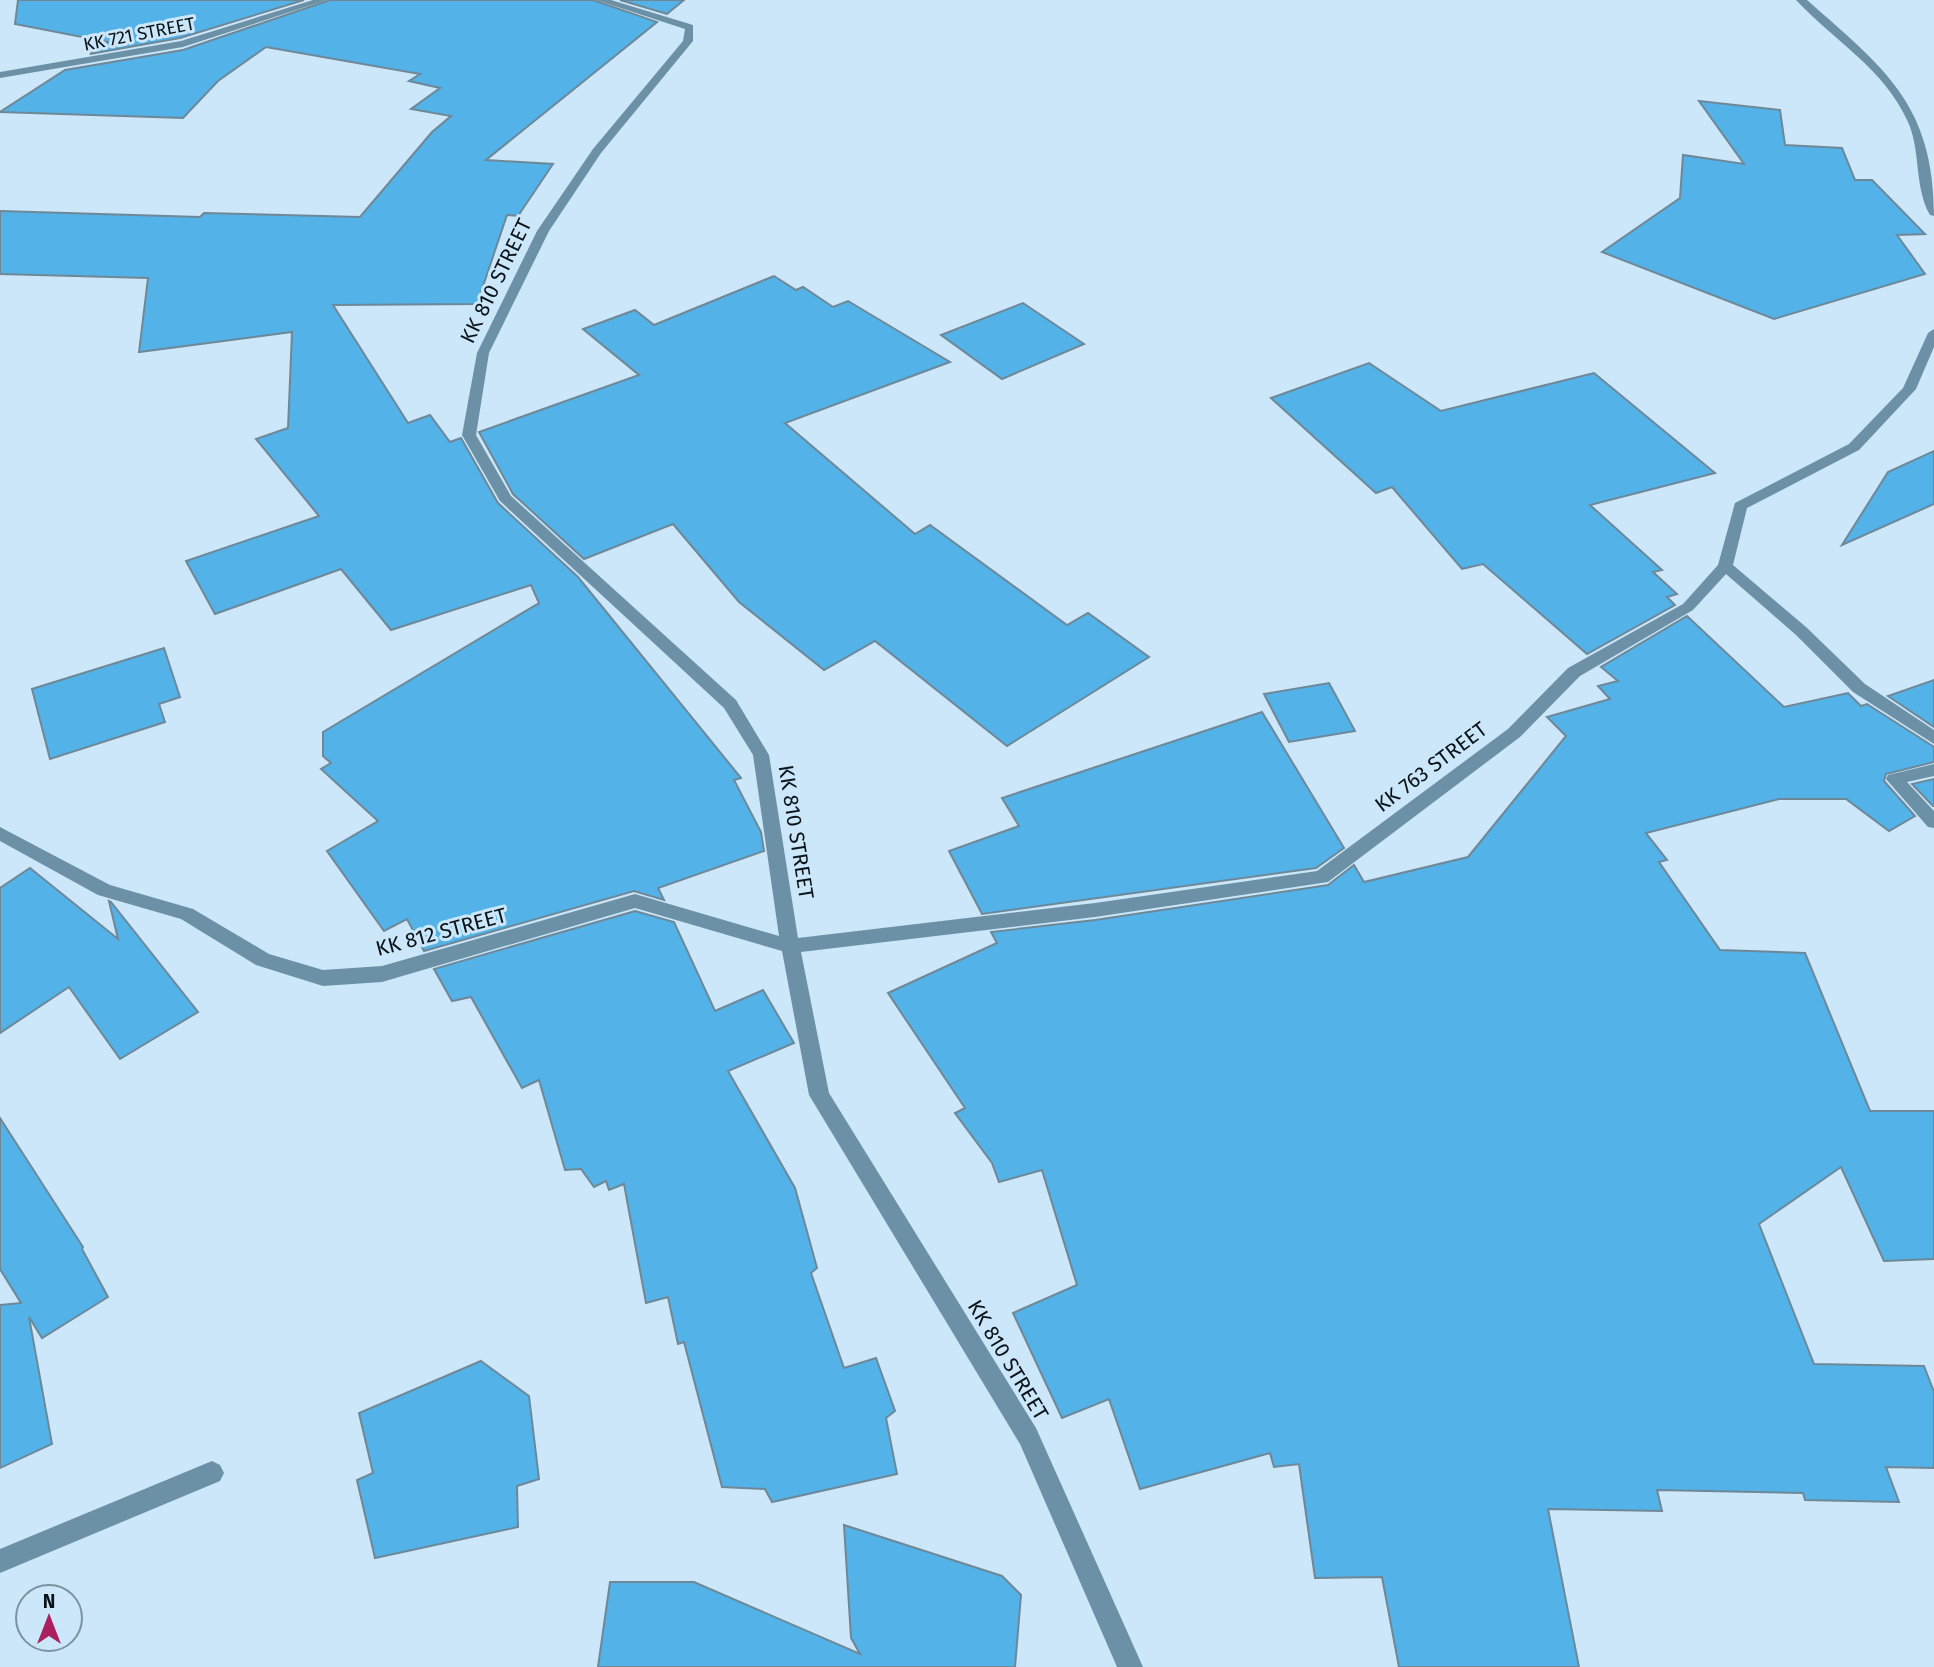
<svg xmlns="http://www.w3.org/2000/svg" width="1934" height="1667" font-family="'Fira Sans',sans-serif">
  <rect width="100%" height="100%" fill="#cbe7f9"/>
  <g fill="#53b2e7" stroke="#6e8898" stroke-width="2">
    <path d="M18 0H304L180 38 90 54 108 42 15 24Z"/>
    <path d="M330 0H593L657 22 486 160 553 164 518 216 507 215 477 304 333 305 408 423 430 415 450 442 461 438 498 503 578 577 741 778 734 780 761 832 764 851 658 888 664 900 634 891 424 951 407 919 384 931 327 851 378 821 321 769 331 763 323 756V732L539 603 531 585 391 630 341 569 215 614 186 561 319 516 256 439 288 428 292 332 139 352 148 278 0 274V211L200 217 204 213 360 217 432 132 451 116 411 109 440 88 409 81 420 74 266 47 218 81 183 118 0 112 65 70 183 50Z"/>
    <path d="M620 0H684L667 14Z"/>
    <path d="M1699 101 1780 110 1785 145 1842 148 1855 180H1872L1925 234 1897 235 1925 274 1774 319 1602 252 1680 198 1683 155 1744 164Z"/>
    <path d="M774 276 796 290 803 287 833 307 848 301 950 362 785 423 915 534 930 525 1067 625 1088 613 1149 657 1007 746 875 641 824 670 739 602 673 524 584 559 513 494 479 432 639 375 583 329 635 310 654 325Z"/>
    <path d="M1023 303 1084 344 1002 379 941 335Z"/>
    <path d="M1369 363 1441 411 1594 373 1715 473 1590 505 1662 570 1653 572 1677 594 1667 597 1675 605 1587 654 1483 564 1462 569 1392 487 1376 493 1271 398Z"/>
    <path d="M1934 451V504L1842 545 1888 472Z"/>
    <path d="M1687 616 1784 707 1848 693 1861 706 1867 704 1934 747V762L1886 774 1884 781 1915 816 1889 831 1846 799H1779L1646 833 1667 860 1659 862 1720 950 1805 953 1870 1111H1934V1259L1884 1261 1841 1167 1759 1224 1814 1364 1924 1366 1934 1392V1468L1886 1467 1899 1502 1805 1500 1803 1493 1657 1490 1662 1511 1548 1509 1579 1667H1399L1382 1577 1315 1578 1299 1464 1274 1467 1270 1453 1140 1489 1109 1399 1062 1418 1013 1313 1077 1285 1042 1170 999 1182 992 1163 955 1113 965 1108 888 993 997 943 991 932 1095 920 1328 885 1354 865 1364 882 1468 857 1566 736 1547 717 1610 699 1598 686 1618 681 1601 667Z"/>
    <path d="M164 648 180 697 159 704 165 722 50 759 32 689Z"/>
    <path d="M1934 680V727L1888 696Z"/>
    <path d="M1329 683 1355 731 1289 742 1264 694Z"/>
    <path d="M1262 712 1344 848 1316 868 982 914 949 851 1019 826 1002 798Z"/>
    <path d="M1934 779V806H1933L1912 784Z"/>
    <path d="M30 868 118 939 109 901 111 902 198 1012 120 1059 69 987 0 1033V888Z"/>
    <path d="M635 911 674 922 715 1011 763 990 794 1043 728 1071 795 1188 817 1268 811 1273 844 1368 876 1358 895 1411 886 1418 897 1474 772 1502 765 1489 722 1487 684 1342 678 1344 668 1297 646 1303 624 1184 609 1190 606 1181 594 1187 581 1169 565 1170 539 1080 522 1088 471 997 452 1001 434 969Z"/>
    <path d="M0 1118 83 1247 82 1249 108 1297 42 1338 29 1317 52 1444 0 1468V1305L21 1303 0 1269Z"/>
    <path d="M481 1361 529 1396 539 1479 517 1486 518 1527 375 1558 357 1480 373 1473 359 1413Z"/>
    <path d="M844 1525 1002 1576 1021 1595 1015 1667H598L610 1582H694L860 1654 851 1638Z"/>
  </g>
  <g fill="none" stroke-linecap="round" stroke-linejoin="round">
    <g fill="#6c91a7" fill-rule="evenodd">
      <path d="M313 0H327L183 47 0 78V72L181 41Z"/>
      <path d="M596 0H611L693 25V41L601 153 549 231 489 353 476 435 511 496 736 700 769 755 798 938 1095 903 1317 871 1508 729 1568 668 1683 604 1718 565 1735 503 1849 444 1903 388 1928 333 1934 329V347L1916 389 1859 450 1747 508 1733 565 1806 627 1865 684 1934 730V744L1853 692 1796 635 1726 574 1693 610 1580 676 1520 737 1328 882 1095 917 801 952 829 1093 1036 1428 1143 1667H1117L1020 1444 809 1095 782 951 635 908 382 982 323 986 256 965 181 919 98 895 0 841V827L110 885 193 909 269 954 323 970 382 966 635 894 779 936 753 755 724 708 500 501 462 435 477 353 537 231 593 149 683 41 685 29Z"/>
      <path d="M1796 0H1807C1884 68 1934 104 1934 216L1930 215C1914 187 1921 151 1908 122 1884 68 1834 41 1796 0Z"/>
      <path d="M1934 764V776L1907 782 1934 811V828L1928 827 1886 779 1888 775Z"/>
      <path d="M212 1461 220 1465 224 1473 220 1481 0 1573V1549Z"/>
    </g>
  </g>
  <g text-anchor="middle" stroke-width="6" stroke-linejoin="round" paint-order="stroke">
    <g font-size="18" fill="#091319" stroke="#cbe7f9">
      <text transform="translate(139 34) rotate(-11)" y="6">KK 721 STREET</text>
    </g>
    <g font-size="21" fill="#091319" stroke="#cbe7f9">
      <text transform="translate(496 281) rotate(-64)" y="7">KK 810 STREET</text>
      <text transform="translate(1431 767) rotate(-37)" y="7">KK 763 STREET</text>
      <text transform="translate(796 832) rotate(81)" y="7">KK 810 STREET</text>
      <text transform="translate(441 932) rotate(-15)" y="7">KK 812 STREET</text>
      <text transform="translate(1008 1360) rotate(59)" y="7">KK 810 STREET</text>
    </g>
  </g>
  <g transform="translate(49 1618)"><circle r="33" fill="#cbe7f9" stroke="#7d929f" stroke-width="2"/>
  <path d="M0-5L12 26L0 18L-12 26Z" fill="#ab1f5f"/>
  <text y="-10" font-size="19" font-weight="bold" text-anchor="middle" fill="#091319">N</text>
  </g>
</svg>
